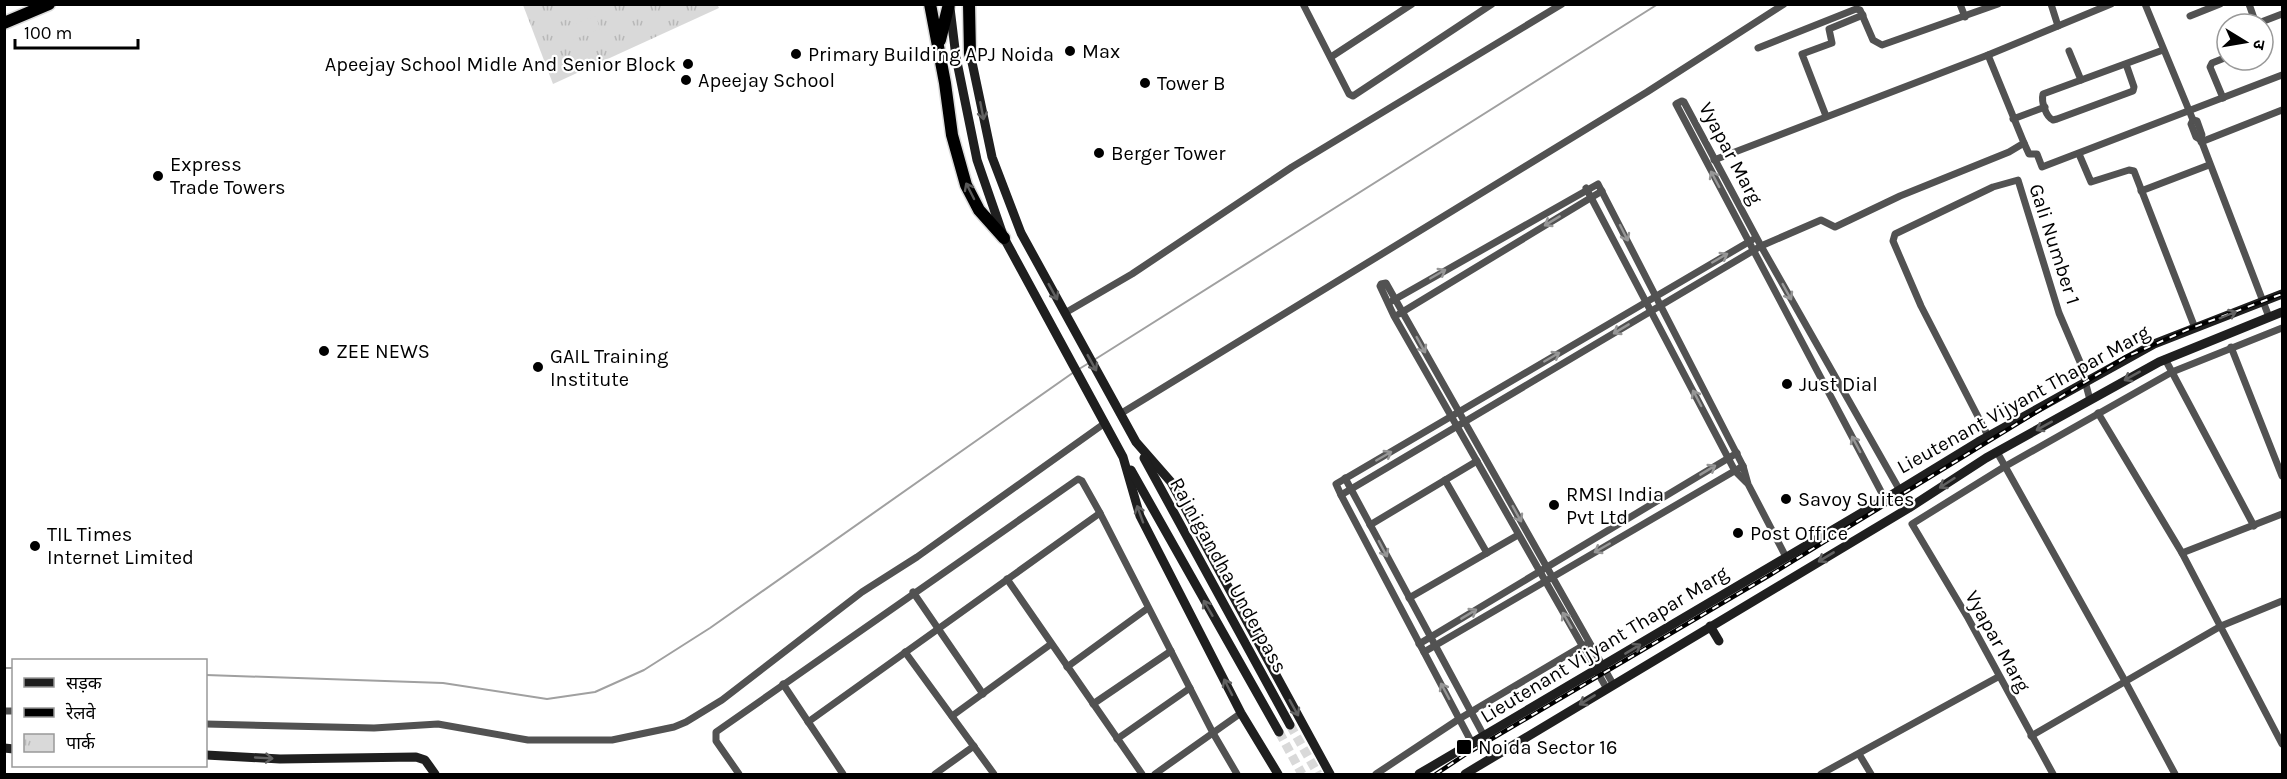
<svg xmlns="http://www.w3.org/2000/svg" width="2287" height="779" font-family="Karla,'Noto Sans Devanagari',sans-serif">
  <defs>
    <pattern id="park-tufts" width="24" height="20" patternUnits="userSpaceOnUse" patternTransform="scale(1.5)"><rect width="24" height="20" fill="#d9d9d9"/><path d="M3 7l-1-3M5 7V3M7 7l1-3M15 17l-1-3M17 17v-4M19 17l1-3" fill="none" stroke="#b8b8b8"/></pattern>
  </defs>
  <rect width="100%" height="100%" fill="#fff"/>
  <path fill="url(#park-tufts)" d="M717 4 719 8 553 84 523 5Z"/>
  <g fill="#d9d9d9">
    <path d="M554 5H591L593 10 560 22Z"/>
    <path d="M596 16 600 29 573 40 568 26Z"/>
  </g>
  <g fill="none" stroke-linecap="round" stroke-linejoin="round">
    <g stroke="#a0a0a0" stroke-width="2">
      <path d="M1094 360 1658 4"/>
      <path d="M1079 369 1089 363"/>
      <path d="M4 668H14"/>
      <path d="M206 675 443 683 547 699 595 692 644 670 710 628 1074 372"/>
    </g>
    <g stroke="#d9d9d9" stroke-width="9" stroke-dasharray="9 4.5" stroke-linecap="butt">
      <path d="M1290 725 1318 774"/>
      <path d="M1279 732 1302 774"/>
    </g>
    <defs>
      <g id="highway">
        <path d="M930 4 945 83 952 135 966 185 979 210 1004 238"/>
        <path d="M969 4 970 54"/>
        <path d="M4 23 49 4"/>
        <path d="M940 40 949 4"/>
      </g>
    </defs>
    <use href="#highway" stroke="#dbdbdb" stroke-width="15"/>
    <g stroke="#525252" stroke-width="7">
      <path d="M1303 4 1349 94 1353 96 1492 4"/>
      <path d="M1960 4 1965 17"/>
      <path d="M2051 4 2058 26"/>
      <path d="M2145 4 2193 120 2191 124 2196 137 2201 140 2269 317"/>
      <path d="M2249 4 2256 24"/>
      <path d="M2190 16 2220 4"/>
      <path d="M2256 24 2282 14"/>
      <path d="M1758 48 1856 9 1860 10 1873 40 1882 45 1998 4"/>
      <path d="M2069 51 2081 80"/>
      <path d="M1331 57 1412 4"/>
      <path d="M2126 64 2134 87 2133 91 2057 119 2053 120C2046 117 2041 102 2043 94L2163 50"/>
      <path d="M2223 98 2210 67 2212 63 2227 57"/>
      <path d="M1826 116 1802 54 1832 43 1829 29 1863 15"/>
      <path d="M2013 119 2045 107"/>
      <path d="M2193 120 2197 121 2202 135 2200 138"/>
      <path d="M2201 142 2282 110"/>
      <path d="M2024 143 2029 154H2037L2042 167 2282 75"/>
      <path d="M2079 154 2091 182 2129 170 2134 171 2195 328"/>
      <path d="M1714 160 1988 55 2111 4"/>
      <path d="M1586 188 1735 471 1746 482"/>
      <path d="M2141 191 2209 165"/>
      <path d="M1392 301 1598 184 1743 466 1748 484 1786 557"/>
      <path d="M1065 313 1132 274 1292 167 1562 4"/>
      <path d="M1399 314 1602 191"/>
      <path d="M2231 347 2282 476"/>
      <path d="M2165 359 2254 526"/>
      <path d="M2098 413 2182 553 2282 744"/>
      <path d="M1120 414 1647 92 1784 4"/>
      <path d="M1988 436 1921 306 1893 241 1895 234 1993 187 2018 180 2059 313 2080 362 2090 400"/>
      <path d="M1997 452 2125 681 2175 774"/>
      <path d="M1345 478 1484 736"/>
      <path d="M1445 480 1487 553"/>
      <path d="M1341 495 1761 246 1821 220 1835 227 1900 196 2009 152 2024 143 1988 55"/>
      <path d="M1885 499 1676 104 1682 101 1684 102 1761 246 1899 489"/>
      <path d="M1370 525 1477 461"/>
      <path d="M2182 553 2282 514"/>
      <path d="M1007 579 1142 774"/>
      <path d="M913 592 983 694"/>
      <path d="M1409 598 1518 535"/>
      <path d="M1419 644 1737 453"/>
      <path d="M905 652 994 774"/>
      <path d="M1424 652 1743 466"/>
      <path d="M1067 667 1148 608"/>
      <path d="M783 684 843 774"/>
      <path d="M1607 689 1394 316 1380 286 1381 284 1386 283 1613 684"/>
      <path d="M1093 704 1171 651"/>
      <path d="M4 711H14"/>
      <path d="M952 716 1051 644"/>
      <path d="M808 722 1100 513"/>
      <path d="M206 724 374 728 438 724 528 740H612L674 727 686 722 722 700 862 592 917 557 1105 423"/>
      <path d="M2031 736 2221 626 2282 601"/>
      <path d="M1117 739 1190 688"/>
      <path d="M1472 743 1341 495 1336 484 1752 240"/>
      <path d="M1859 754 1871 774"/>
      <path d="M739 774 716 741V732L1078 479 1082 481 1100 513 1213 733 1237 774"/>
      <path d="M935 774 974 746"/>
      <path d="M1155 774 1241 713"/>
      <path d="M1376 774 1459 719 1584 645"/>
      <path d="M1821 774 1998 677"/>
      <path d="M2053 774 1968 618 1912 524 2004 467 2172 372 2282 328"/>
    </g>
    <g stroke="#1f1f1f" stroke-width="9">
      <path d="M950 8 956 57 977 160 1004 238 1123 457 1140 516 1241 713 1278 774"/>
      <path d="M969 48 992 157 1021 233 1136 442 1171 482 1330 774"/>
      <path d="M1144 458 1290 725"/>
      <path d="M1131 470 1279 732"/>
      <path d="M1710 626 1719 641"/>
      <path d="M4 748 14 749"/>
      <path d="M206 755 280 759 416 757 425 760 435 774"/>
      <path d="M1419 774 1885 499 1978 442 2154 344 2282 294"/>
      <path d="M1465 774 1909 508 1986 458 2159 362 2282 312"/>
    </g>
    <use href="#highway" stroke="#000" stroke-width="12"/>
    <defs>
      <path id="rail" d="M1436 774 1466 754 1770 575 2126 357 2189 329 2282 294"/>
    </defs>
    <use href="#rail" stroke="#000" stroke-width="4.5"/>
    <use href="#rail" stroke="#fff" stroke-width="2" stroke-dasharray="7" stroke-linecap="butt"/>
  </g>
  <defs><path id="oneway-shaft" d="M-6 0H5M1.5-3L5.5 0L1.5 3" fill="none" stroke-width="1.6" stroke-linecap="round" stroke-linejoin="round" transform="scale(1.5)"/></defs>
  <g stroke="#626262">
    <use href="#oneway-shaft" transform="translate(982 111) rotate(79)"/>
    <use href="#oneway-shaft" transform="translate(1053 292) rotate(61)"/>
    <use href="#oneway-shaft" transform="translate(2228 315) rotate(-22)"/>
    <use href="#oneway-shaft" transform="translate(1092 363) rotate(61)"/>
    <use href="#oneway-shaft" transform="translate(2132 376) rotate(151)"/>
    <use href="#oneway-shaft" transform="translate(2044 426) rotate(151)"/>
    <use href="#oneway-shaft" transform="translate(1947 483) rotate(147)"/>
    <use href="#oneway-shaft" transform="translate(1140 514) rotate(-110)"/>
    <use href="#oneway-shaft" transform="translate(1826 557) rotate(149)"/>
    <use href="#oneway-shaft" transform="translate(1208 608) rotate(-120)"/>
    <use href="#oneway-shaft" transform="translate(1633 649) rotate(-31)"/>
    <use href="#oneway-shaft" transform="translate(1228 687) rotate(-117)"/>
    <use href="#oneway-shaft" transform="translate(1587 700) rotate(149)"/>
    <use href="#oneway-shaft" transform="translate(1294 708) rotate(61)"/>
    <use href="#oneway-shaft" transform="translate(264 758) rotate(3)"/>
  </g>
  <g stroke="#979797">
    <use href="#oneway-shaft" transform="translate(1715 179) rotate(-118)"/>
    <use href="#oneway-shaft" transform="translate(1552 221) rotate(149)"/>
    <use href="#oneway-shaft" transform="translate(1624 233) rotate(63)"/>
    <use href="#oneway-shaft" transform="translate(1720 258) rotate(-30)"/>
    <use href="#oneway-shaft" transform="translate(1438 274) rotate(-30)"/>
    <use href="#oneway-shaft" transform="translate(1787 292) rotate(61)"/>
    <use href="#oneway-shaft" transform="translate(1621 329) rotate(149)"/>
    <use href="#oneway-shaft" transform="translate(1421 345) rotate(61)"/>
    <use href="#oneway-shaft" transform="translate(1552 357) rotate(-30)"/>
    <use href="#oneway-shaft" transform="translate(1697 398) rotate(-118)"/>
    <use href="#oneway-shaft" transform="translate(1856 444) rotate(-118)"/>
    <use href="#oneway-shaft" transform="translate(1384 456) rotate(-30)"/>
    <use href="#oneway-shaft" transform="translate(1708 470) rotate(-31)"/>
    <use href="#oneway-shaft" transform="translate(1517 514) rotate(61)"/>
    <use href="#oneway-shaft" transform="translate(1602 548) rotate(150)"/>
    <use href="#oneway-shaft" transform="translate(1383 549) rotate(62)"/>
    <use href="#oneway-shaft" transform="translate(1469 614) rotate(-31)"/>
    <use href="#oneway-shaft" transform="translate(1567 620) rotate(-120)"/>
    <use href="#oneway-shaft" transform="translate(1445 691) rotate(-118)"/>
  </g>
  <use stroke="#595959" href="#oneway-shaft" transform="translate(970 191) rotate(-117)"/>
  <g fill="#000" stroke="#fff" stroke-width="2">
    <circle cx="1070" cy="51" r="6"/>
    <circle cx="796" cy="54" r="6"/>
    <circle cx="688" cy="64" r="6"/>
    <circle cx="686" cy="80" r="6"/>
    <circle cx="1145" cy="83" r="6"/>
    <circle cx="1099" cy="153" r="6"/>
    <circle cx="158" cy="176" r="6"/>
    <circle cx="324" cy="351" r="6"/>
    <circle cx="538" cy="367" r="6"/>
    <circle cx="1787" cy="384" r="6"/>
    <circle cx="1786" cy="499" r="6"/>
    <circle cx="1554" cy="505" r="6"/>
    <circle cx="1738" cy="533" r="6"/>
    <circle cx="35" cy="546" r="6"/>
    <rect x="1456" y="739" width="16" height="16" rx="3"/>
  </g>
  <g text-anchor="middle" stroke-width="4.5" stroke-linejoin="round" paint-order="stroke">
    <g font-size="20" fill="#000" stroke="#fff" text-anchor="start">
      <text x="1082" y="58">Max</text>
      <text x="808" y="61">Primary Building APJ Noida</text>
      <text x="676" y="71" text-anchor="end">Apeejay School Midle And Senior Block</text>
      <text x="698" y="87">Apeejay School</text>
      <text x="1157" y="90">Tower B</text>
      <text x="1111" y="160">Berger Tower</text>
      <text x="170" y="171">Express<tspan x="170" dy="23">Trade Towers</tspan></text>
      <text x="336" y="358">ZEE NEWS</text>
      <text x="550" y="363">GAIL Training<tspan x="550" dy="23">Institute</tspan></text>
      <text x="1799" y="391">Just Dial</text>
      <text x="1566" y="501">RMSI India<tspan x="1566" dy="23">Pvt Ltd</tspan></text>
      <text x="1798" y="506">Savoy Suites</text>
      <text x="1750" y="540">Post Office</text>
      <text x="47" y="541">TIL Times<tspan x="47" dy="23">Internet Limited</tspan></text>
      <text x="1478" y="754">Noida Sector 16</text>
    </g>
    <g font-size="20" fill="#000" stroke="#fff">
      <text transform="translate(1731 153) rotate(62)" y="7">Vyapar Marg</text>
      <text transform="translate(2055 244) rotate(72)" y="7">Gali Number 1</text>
      <text transform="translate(2023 399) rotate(-29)" y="7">Lieutenant Vijyant Thapar Marg</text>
      <text transform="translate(1229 575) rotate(61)" y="7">Rajnigandha Underpass</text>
      <text transform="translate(1998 641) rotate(61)" y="7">Vyapar Marg</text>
      <text transform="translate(1604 644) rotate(-31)" y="7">Lieutenant Vijyant Thapar Marg</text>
    </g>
  </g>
  <rect width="2287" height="779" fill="none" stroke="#000000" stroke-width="12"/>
  <rect x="12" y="659" width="195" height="108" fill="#ffffff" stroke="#999999" stroke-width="1.5"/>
  <rect x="24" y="678" width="30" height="9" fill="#1f1f1f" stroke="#999999" stroke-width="1.5"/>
  <text x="66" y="689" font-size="18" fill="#000000">सड़क</text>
  <rect x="24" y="708" width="30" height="9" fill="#000000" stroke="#999999" stroke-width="1.5"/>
  <text x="66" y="719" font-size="18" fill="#000000">रेलवे</text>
  <rect x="24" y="734" width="30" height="18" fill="url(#park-tufts)" stroke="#999999" stroke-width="1.5"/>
  <text x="66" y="749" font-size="18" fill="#000000">पार्क</text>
  <g transform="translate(2245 42) rotate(101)"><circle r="28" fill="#ffffff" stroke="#999999" stroke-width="1.5"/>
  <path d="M0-4.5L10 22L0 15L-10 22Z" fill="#000000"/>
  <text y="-9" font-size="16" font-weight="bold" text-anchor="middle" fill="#000000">उ</text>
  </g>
  <path d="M15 39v9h123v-9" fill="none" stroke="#000000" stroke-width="3"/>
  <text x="24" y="39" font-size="18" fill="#000000" stroke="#ffffff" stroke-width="4.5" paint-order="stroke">100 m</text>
</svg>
